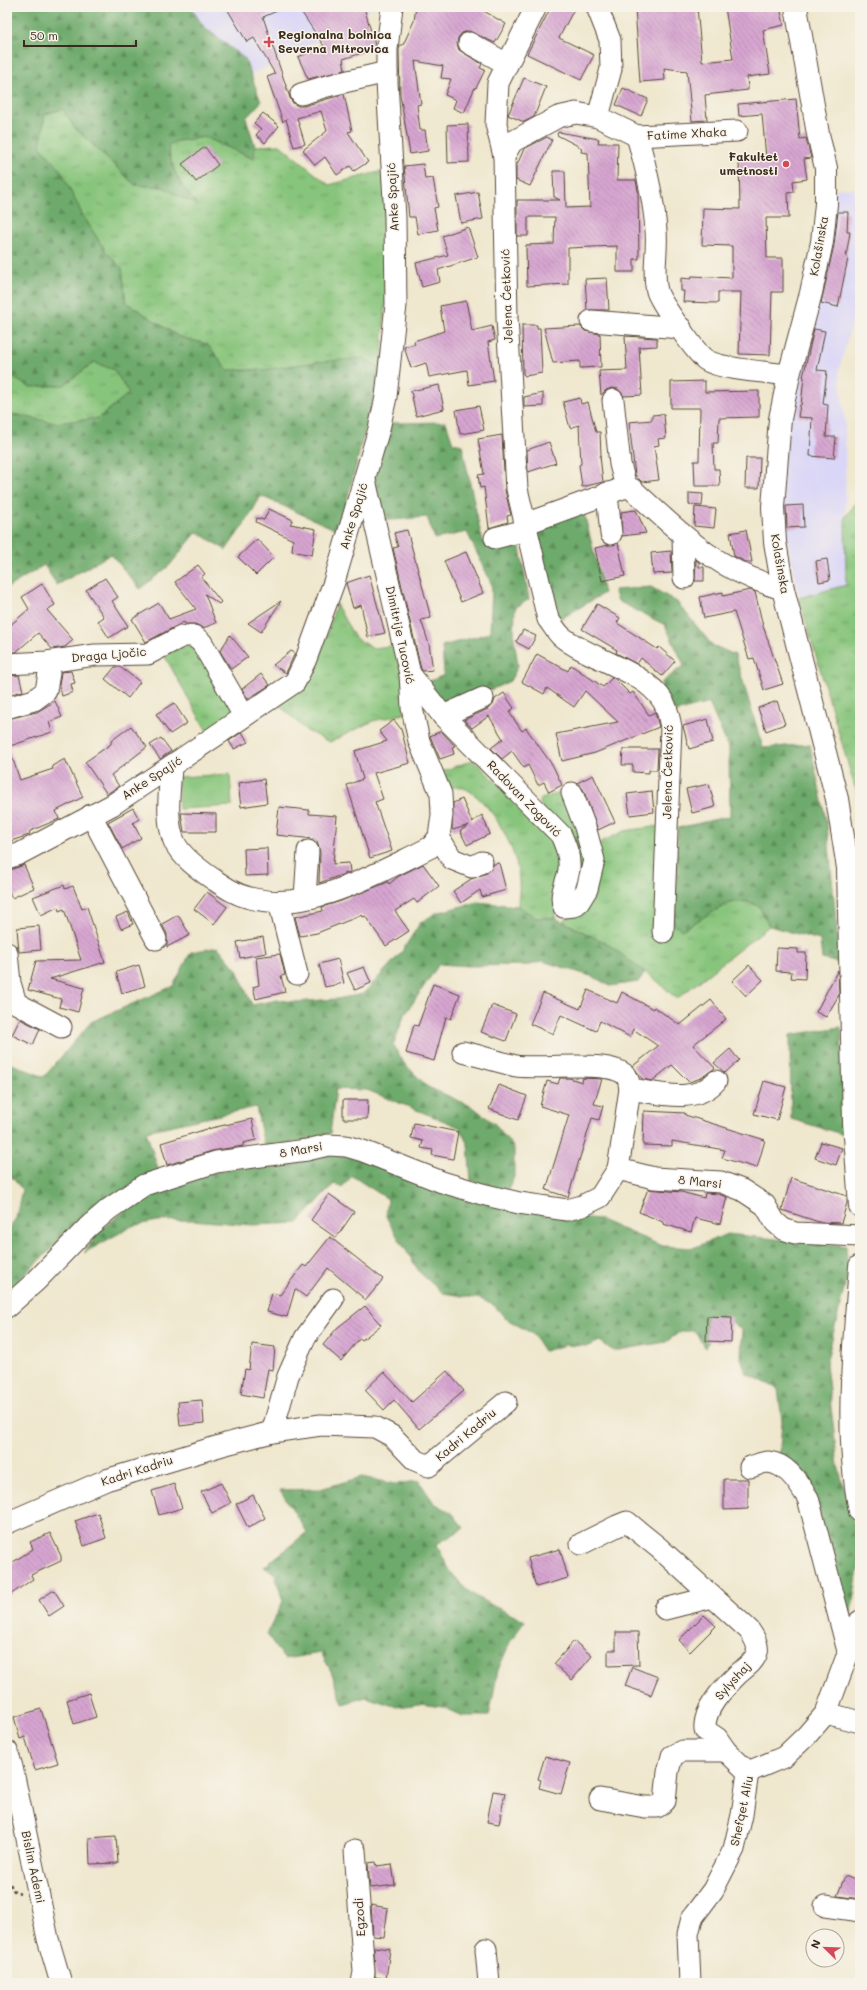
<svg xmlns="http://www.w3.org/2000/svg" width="867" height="1990" font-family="Mali,sans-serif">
  <defs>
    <pattern id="grass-tufts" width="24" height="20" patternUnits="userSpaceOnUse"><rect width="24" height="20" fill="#88c57c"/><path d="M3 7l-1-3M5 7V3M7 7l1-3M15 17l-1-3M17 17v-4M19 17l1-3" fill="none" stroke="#70a065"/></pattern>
    <pattern id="forest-firs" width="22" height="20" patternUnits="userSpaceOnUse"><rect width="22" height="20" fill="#6eaa6c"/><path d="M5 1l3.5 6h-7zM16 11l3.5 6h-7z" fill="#5c8b58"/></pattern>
    <pattern id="building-back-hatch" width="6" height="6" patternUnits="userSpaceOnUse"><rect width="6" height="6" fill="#d7a6d1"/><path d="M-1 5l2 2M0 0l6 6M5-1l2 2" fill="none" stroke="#b087a9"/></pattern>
  </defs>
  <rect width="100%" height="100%" fill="#f7f3e8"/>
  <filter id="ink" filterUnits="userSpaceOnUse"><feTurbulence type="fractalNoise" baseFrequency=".025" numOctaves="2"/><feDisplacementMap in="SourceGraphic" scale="8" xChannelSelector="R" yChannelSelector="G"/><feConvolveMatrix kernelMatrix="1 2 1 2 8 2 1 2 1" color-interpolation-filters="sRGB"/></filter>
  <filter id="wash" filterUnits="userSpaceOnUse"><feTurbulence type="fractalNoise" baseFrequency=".012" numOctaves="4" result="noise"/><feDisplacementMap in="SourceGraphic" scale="16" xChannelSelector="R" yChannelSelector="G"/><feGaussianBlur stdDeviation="0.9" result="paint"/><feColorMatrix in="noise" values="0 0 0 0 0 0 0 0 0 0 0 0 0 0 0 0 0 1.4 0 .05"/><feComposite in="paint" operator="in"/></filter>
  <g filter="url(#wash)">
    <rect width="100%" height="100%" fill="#efe7ce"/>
    <g fill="#dad6f7">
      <path d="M191 7H374L282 60 251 74 245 59 203 26Z"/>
      <path d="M854 188 860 267V291L839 371 845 422 846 585 799 598 779 500 793 400 836 189Z"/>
    </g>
    <path fill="#c0c2dd" d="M860 787V859L855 788Z"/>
    <g fill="url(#grass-tufts)" stroke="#62784d">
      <path d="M63 109 74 127 135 185 163 187 180 197 196 203C180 185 171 170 168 145L177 141 205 137 253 159 255 146 280 145 329 185 386 170V295L381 368 317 362 263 370H228L207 344 179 337 126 302 122 268 106 252 82 214 61 171 40 146 45 114Z"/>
      <path d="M94 362 114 370 129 393 100 418 55 423 7 413V375L31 387 64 385Z"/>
      <path d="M860 498V787L855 788 799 598 846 585 845 517Z"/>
      <path d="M336 604 355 638 372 648 399 645 407 713 373 721 330 742 307 731 280 706 307 679 323 648Z"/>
      <path d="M189 644 201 653 235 709 208 733 164 655Z"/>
      <path d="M473 760 545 829 562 856 555 902V918H536L518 906C518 898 520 889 519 881 518 851 494 806 468 790 463 787 453 787 447 787L440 772Z"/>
      <path d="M563 791 587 853 581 889 572 890 539 800Z"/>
      <path d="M659 826 674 925C686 920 700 917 712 912 733 903 736 897 759 906L769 926 677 999 657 981 613 948 563 921 582 907 599 843 624 831Z"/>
    </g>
    <g fill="url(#forest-firs)" stroke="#546a45">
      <path d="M7 7H191L203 26 245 59 261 102 246 118 255 146 254 159 205 137 177 141 168 145C171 170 180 185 197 204L180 197 163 187 135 185 74 127 63 109 45 114 40 146 61 171 82 214 106 252 122 268 126 302 179 337 207 344 228 370H263L317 362 363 358 381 368 339 531 261 496 249 517 226 550 197 532 169 566 140 589 111 554 57 585 44 565 7 588V413L55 423 99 418 129 393 114 370 94 362 64 385 31 387 7 375Z"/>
      <path d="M446 422 453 443 462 445 480 530 484 544 518 537 529 599 515 608 514 638 518 666 510 681 447 710 428 682 444 675 442 646 490 633 492 585 467 532 435 539 427 517 380 521 372 483 380 455 392 423Z"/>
      <path d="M583 509 604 593 559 620 531 528Z"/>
      <path d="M651 587 677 602 712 645 735 655 763 748 810 744 827 825 840 963 822 959 820 940 769 926 759 906 746 901 728 903 682 930 674 925 678 828 730 816 729 749 709 703 675 712 660 684 684 665 665 625 618 601 614 590Z"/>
      <path d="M477 902 518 906 536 918H555L609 945 645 972 638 982 610 986 594 977 542 961 530 965 468 966 439 964 404 1016 393 1045 404 1063 428 1087 473 1107 496 1125 514 1148V1177L507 1192 471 1181 468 1145 459 1127 367 1090 336 1089 330 1134 265 1150 256 1107 146 1131 160 1175 92 1210 7 1291V1232L16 1218 22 1189 7 1172V1062L44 1077 91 1022 173 986 191 952 218 947 237 970 252 1005 277 1000 294 1002 337 999 363 994 401 953 420 923 436 913Z"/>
      <path d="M841 1027 845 1135 791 1119 790 1035Z"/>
      <path d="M329 1151 561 1215 598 1219 662 1246 693 1248 727 1234 846 1246 848 1272 826 1364 838 1466 852 1516 859 1564 850 1618 810 1496 779 1462 782 1421 778 1389 746 1373 741 1358 742 1330 728 1319 715 1323 706 1348 694 1331H681L666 1342 613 1351 600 1341 588 1346 565 1345 544 1351 533 1334 505 1318 495 1306 481 1299 443 1293 420 1273 391 1226 386 1216 388 1199 352 1176 342 1187 334 1184 298 1223 253 1225 191 1220 157 1221 132 1226 84 1253 98 1232 128 1208 151 1195 195 1176Z"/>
      <path d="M362 1477 394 1484 419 1481 434 1503 452 1513 464 1528 437 1544C458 1596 479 1598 525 1621L511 1640 498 1670 489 1716H463L443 1707 419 1704 397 1707 366 1697 343 1704 331 1671 321 1653 284 1659 267 1634 283 1601 275 1575 264 1567 307 1532 280 1490 320 1489Z"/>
    </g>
    <path fill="#88c57c" stroke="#62784d" d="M230 774 232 806 179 809 178 777Z"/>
    <g id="blocks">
      <g fill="url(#building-back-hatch)">
        <path d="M226 7H286L263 17 290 98 293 103 298 106H304L344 94 352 131 348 132 368 162 354 171 350 166 337 175 325 157 315 165 303 150 327 131 321 111 297 118 305 144 294 147 286 119 283 122 267 77 275 74 254 38 247 42Z"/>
        <path d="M298 7H364L375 45V49L343 59 345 70 308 79 298 57 324 46Z"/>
        <path d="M416 7H477L506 24 495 43 469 31 462 33 458 38 457 44 459 50 482 64 480 68 485 70 476 88 475 87 464 113 453 108 456 100 445 95 451 79 441 78 443 66 415 61 421 104 417 105 420 130H425L428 151 410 154 400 94 399 50 400 45H403L414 21Z"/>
        <path d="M551 7H575L559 38 594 55 581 80 527 54Z"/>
        <path d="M635 7H697L702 62 733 59 725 7H780L784 25 763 30 770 74 747 77 748 90 705 95 707 120 692 121 687 71 664 68 665 80 640 82Z"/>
        <path d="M524 78 546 87 534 117 524 122 508 115Z"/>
        <path d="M623 88 648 99 641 116 616 105Z"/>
        <path d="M796 99 800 139 806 138 811 158 804 159 807 179 793 181 794 192 788 193 789 218H766L767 258H783V292H772L770 355 739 354 741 292H718V303L683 302 684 291H681V278L691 279 692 276 732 278V246L702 245 703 208 740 209 739 159 766 158 762 114 739 116 738 104Z"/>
        <path d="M263 113 279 126 265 143 256 135 261 129 254 123Z"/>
        <path d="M468 124 469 162 448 163 447 125Z"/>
        <path d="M558 132 599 139 598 143H618L617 180H636L638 191 639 259H634V272H617V246L568 248V284L527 286 526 245 554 244 555 217H528V236H517V200H560L554 197 553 171H565L566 208 590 207 588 153 581 152 582 148 557 135Z"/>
        <path d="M547 137 552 140 530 186 516 180V167L524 149Z"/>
        <path d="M205 147 218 165 196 182 182 164Z"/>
        <path d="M423 164 425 179 433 178 438 207 434 208 438 230 418 234 415 217H409L404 166Z"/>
        <path d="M478 192 483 219 461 223 456 196Z"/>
        <path d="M838 212H848L847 232H850L846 257 848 258 838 307 821 303 834 245Z"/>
        <path d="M468 227 478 257 438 270 440 282 422 287 416 263 448 255 442 236Z"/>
        <path d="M607 278 609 310H587L585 279Z"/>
        <path d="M466 301 472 331 492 326 495 340 488 342 494 381 469 385 467 370 429 377 426 363 411 368 404 347 415 344 414 341 444 331 440 306Z"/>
        <path d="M522 325H537V328H540L542 373 525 376 523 374Z"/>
        <path d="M580 326 585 331 600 334 601 367 580 368V361L553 363 544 328Z"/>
        <path d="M814 329 825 331 817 370 827 371 823 404 828 405 826 437H836L834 458 810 456 812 418 798 417 800 405H801L804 377H803Z"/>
        <path d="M625 336 657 338V346L639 347 642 395 624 396 618 389 612 388 606 390 601 395 599 371 627 370Z"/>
        <path d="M705 381V392L759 391V417L719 418 718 443H713L714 469H719L720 486H695L694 461H699L700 408H671V382Z"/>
        <path d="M439 385 444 409 416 416 411 391Z"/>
        <path d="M543 393V406L524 407V397Z"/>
        <path d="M580 398 581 404 588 402 596 432H600L601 456H600L603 482 582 487 579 465 581 464 579 425 570 428 563 402Z"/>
        <path d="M479 406 484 430 460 434 456 410Z"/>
        <path d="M664 414 666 438 658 439 659 445 654 446 659 480 642 482 635 475 629 422 652 420V415Z"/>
        <path d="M502 435 505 490 511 515 507 516 508 522 489 528 484 487 480 488 478 475 484 474 478 439Z"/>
        <path d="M549 442 556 463 528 472 527 450Z"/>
        <path d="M746 458H760L759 488H745Z"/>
        <path d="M689 493 703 494 702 506 689 505Z"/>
        <path d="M803 505 804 527 787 528 786 506Z"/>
        <path d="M695 507 716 509 714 528 694 526Z"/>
        <path d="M269 509 293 520 290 524 316 529 312 555 292 551 293 540 256 522 257 518 264 520Z"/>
        <path d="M636 510 646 533 622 536 621 512Z"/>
        <path d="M407 530 431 618 421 620 429 644 433 670 423 671 421 669 393 548 398 547 394 533Z"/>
        <path d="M746 530 752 562H746L734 556 730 533Z"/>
        <path d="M257 539 274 557 256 575 238 557Z"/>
        <path d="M618 543 625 576 602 581 595 548Z"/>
        <path d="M671 551 672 573 653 574 651 553Z"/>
        <path d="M466 552 483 593 461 602 444 561Z"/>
        <path d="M827 559 830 580 819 582 816 561Z"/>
        <path d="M696 560 699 562V567H704V581H695Z"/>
        <path d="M198 565 205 574 201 577 221 602 219 604 205 594 216 623 203 628 195 624H185L184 622 146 642 132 619 159 603 169 619 196 609 175 582Z"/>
        <path d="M369 575 385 633 368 637 361 605 353 608 346 583Z"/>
        <path d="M105 578 118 597 112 601 128 626 109 638 98 621 104 617 86 590Z"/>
        <path d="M42 584 55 605 47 610 73 640 65 647 52 649 38 633 16 652H7V628L29 609 22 597Z"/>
        <path d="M750 590 755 592 763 626 783 684 764 690 754 658 749 659 734 612 704 618 700 597 723 592V596Z"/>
        <path d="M281 601 261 632 248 623Z"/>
        <path d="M597 604 620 618 617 623 657 649 659 647 675 661 662 676 641 658 637 664 616 653 617 650 582 629Z"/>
        <path d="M523 630 536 636 529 649 516 642Z"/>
        <path d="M230 635 248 657 231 669 220 651Z"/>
        <path d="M291 651 295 653 286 673 273 665Z"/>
        <path d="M537 654 568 671 571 665 603 687 612 678H614L630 694 633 692 649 715 655 712 659 727 595 753 562 761 556 734 618 722 585 691 574 707 547 688 544 694 522 682Z"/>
        <path d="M115 667H120L140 682 128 698 105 679Z"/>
        <path d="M71 671 75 683 71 684 73 692 62 696 59 685 61 672Z"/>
        <path d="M261 674 270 685 248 699 242 689Z"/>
        <path d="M19 675 23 691 7 695V676Z"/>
        <path d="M504 693 514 708 509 712 522 731 526 728 553 766 562 785 549 792 544 782 538 785 528 765 524 768 512 751 502 759 491 748 503 739 489 716 472 728 464 720 488 709 493 705 495 699Z"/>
        <path d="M55 701 62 717 49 722 52 732 7 747V719L37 712Z"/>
        <path d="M777 701 785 724 766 731 758 708Z"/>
        <path d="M174 703 187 723 170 734 156 714Z"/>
        <path d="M708 719 713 742 689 749 683 726Z"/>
        <path d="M394 720 401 729 410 763 374 773 383 799 375 802 392 851 370 858 347 785 363 779 355 751 387 741 379 731Z"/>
        <path d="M131 726 147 747 111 775 119 786 107 794 85 762 111 744V741Z"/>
        <path d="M441 731 455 746 452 747 454 754 440 759 430 736Z"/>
        <path d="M242 732 248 742 234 749 229 741Z"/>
        <path d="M161 738 171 751 160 759 150 745Z"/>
        <path d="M9 748 20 780 53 769 52 766 65 759 83 797 56 811 59 819 30 831 29 835 11 841 7 828V749Z"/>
        <path d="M623 749H658L657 770H649V773L633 772V765H622Z"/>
        <path d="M593 775 615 822 598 830 583 789 577 783Z"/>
        <path d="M264 779 267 803 241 807 238 783Z"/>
        <path d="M709 784 715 807 692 813 686 789Z"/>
        <path d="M652 791 654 812 630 815 627 794Z"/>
        <path d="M462 799 472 822 482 815 490 834 467 845 460 831 469 825 453 830 452 828 453 803Z"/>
        <path d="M279 807 309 810V814L337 816 333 864 349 863 350 872 319 883 320 852 317 841 314 839 276 835Z"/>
        <path d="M133 808 139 819 133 823 141 838 122 849 108 822Z"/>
        <path d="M181 813 216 814V832H184Z"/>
        <path d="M267 848 268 875 245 876 244 849Z"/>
        <path d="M499 863 506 890 482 897 480 890 461 903 453 891 471 879 487 873 494 864Z"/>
        <path d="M423 864 439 886 417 903 414 899 395 911 409 931 386 946 365 916 363 917 362 915 317 933 300 936 295 917 323 911 322 907 341 901 388 882 389 884 399 876Z"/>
        <path d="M24 865 34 888 12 898 7 888V871Z"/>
        <path d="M64 885 65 889 73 886 82 909 87 907 105 962 50 979 84 988 78 1012 59 1007 61 999 28 990 36 961 81 960 64 909 59 911 58 907 41 915 33 897Z"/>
        <path d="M207 892 227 907 214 924 194 909Z"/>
        <path d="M128 912 133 924 121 929 116 917Z"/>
        <path d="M178 915 190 935 167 947V934L162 924Z"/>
        <path d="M39 926 41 950 19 952 17 928Z"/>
        <path d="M263 937 266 953 240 958 237 942Z"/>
        <path d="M777 948 798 949V953H806L805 979 791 978 792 972 776 971Z"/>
        <path d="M280 954 285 975 281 976 285 992 256 999 253 987 259 985 256 957Z"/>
        <path d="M338 959 344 983 325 987 319 964Z"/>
        <path d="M139 965 145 986 122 993 116 972Z"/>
        <path d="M749 965 763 980 746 996 732 981Z"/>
        <path d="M364 967 371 983 355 990 347 973Z"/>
        <path d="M838 970 839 995 826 1017 816 1012Z"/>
        <path d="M433 984 460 994 451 1019 446 1017 434 1061 406 1053 414 1025 418 1026Z"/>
        <path d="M588 990 617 1003 622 992 653 1009 654 1007 680 1025 711 1000 726 1019 693 1045 715 1068 701 1078 689 1082 672 1065 652 1081 642 1079 633 1066 658 1046 633 1029 630 1037 600 1021 596 1031 561 1015 553 1034 530 1024 543 993 580 1009Z"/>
        <path d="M492 1005 516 1014 506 1041 481 1032Z"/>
        <path d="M20 1019 40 1029 33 1045 12 1035Z"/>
        <path d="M730 1049 739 1060 725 1073 714 1063Z"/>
        <path d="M560 1078H569L582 1082 583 1078 602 1079 594 1104 603 1106 599 1120 592 1118 568 1197 546 1190 569 1115 540 1106 547 1081 558 1084Z"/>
        <path d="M764 1081 786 1087 777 1120 754 1114Z"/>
        <path d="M499 1085 527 1096 518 1120 489 1109Z"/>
        <path d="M343 1100H368L367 1119H343Z"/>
        <path d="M644 1111 685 1113V1115L765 1140 757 1168 722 1158 725 1150 672 1141V1146L643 1145Z"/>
        <path d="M252 1119 256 1140 243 1143V1146L212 1151 167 1165 161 1143 207 1129Z"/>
        <path d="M414 1123 458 1132 453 1159 432 1155 433 1150 421 1148 423 1141 411 1138Z"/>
        <path d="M821 1142 842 1148 836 1165 815 1158Z"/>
        <path d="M791 1178 847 1196V1203L841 1223 819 1222 782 1210Z"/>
        <path d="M648 1189 681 1192 704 1198 705 1193 718 1194 727 1197 720 1224 695 1218 691 1232 663 1224V1222L639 1212Z"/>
        <path d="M329 1194 354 1212 336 1238 311 1220Z"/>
        <path d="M330 1237 383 1279 366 1300 328 1268 306 1297 295 1289 287 1317 267 1312 272 1293 280 1295 303 1265 306 1267Z"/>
        <path d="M365 1306 381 1325 362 1340 360 1338 341 1361 323 1345 337 1328Z"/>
        <path d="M707 1316 732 1317 731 1342 706 1341Z"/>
        <path d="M252 1344 275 1347 273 1370 268 1369 263 1398 241 1394 245 1369 249 1370Z"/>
        <path d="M447 1371 464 1391 419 1429 394 1400 384 1410 365 1390 384 1372 412 1402Z"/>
        <path d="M202 1400 204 1423 180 1426 178 1402Z"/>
        <path d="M724 1479H748V1509L724 1510Z"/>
        <path d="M221 1483 231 1503 212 1513 201 1492Z"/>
        <path d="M174 1484 182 1508 159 1515 152 1491Z"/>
        <path d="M253 1495 265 1518 248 1528 236 1504Z"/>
        <path d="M98 1513 106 1538 84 1546 75 1521Z"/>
        <path d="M50 1533 61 1556V1561L31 1575 33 1579 7 1597V1566L33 1549 30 1542Z"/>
        <path d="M560 1549 568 1578 536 1587 528 1558Z"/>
        <path d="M54 1590 64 1606 49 1616 39 1600Z"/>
        <path d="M704 1615 716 1626 690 1652 679 1640Z"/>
        <path d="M616 1632H638L639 1665 608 1666V1650H616Z"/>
        <path d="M574 1641 592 1656 572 1680 554 1664Z"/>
        <path d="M632 1667 658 1677 651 1695 625 1686Z"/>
        <path d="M89 1693 96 1717 74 1724 67 1700Z"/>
        <path d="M41 1709 58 1763 35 1770 25 1737 20 1739 14 1717Z"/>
        <path d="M545 1756 570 1763 561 1794 539 1788 541 1780 538 1779Z"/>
        <path d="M493 1791 505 1793 499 1824 487 1822Z"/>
        <path d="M116 1836 118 1863 90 1864 89 1838Z"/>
        <path d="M376 1862 377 1866 392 1864 395 1885 370 1888 368 1863Z"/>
        <path d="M845 1876 860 1882V1899L837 1896Z"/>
        <path d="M371 1905 388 1908 384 1937 373 1936Z"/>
        <path d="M374 1947 390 1949 386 1979 375 1977Z"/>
      </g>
    </g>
  </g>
  <g filter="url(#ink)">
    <use href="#blocks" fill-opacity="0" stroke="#564638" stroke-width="1"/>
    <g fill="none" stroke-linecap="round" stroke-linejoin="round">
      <defs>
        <g id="minor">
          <path d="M597 7 610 40 611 69 598 117"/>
          <path d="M535 9 498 83 496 124 504 156 507 318 517 489 548 619C552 624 556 631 561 636 588 659 644 670 663 701 668 709 669 718 671 727L663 932"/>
          <path d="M469 43 507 64"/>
          <path d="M301 94 327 86 387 72"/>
          <path d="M637 136C646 167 654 199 656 231 658 251 652 271 657 291 659 300 697 355 706 360 722 370 768 372 789 375"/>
          <path d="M504 156 512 142 558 117 576 113 598 117 637 136 737 131"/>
          <path d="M591 321 681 328"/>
          <path d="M613 400 620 464 626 487"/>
          <path d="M607 493 611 534"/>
          <path d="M525 524 626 487 632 489C681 534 717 571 783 589"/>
          <path d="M683 535 684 578"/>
          <path d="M495 538 526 530"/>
          <path d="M7 664 47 662 95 655 148 654 181 637 187 636H194L202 643 244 716"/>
          <path d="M410 674 443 716 561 835C566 847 570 856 569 869 568 881 558 895 564 907L574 906 579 902 587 889 594 860 585 827 572 793"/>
          <path d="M10 707 34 700 46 691 49 673 47 662"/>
          <path d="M443 716 483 698"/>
          <path d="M171 766C170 790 165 819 174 841 180 856 200 870 213 879 225 887 236 895 250 898 306 913 370 877 419 853L431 847 439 837 442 815 441 794 419 741 412 708 410 674 365 480"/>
          <path d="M91 815 156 939"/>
          <path d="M439 837 452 859 472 867 482 862"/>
          <path d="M7 858 19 854 112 805 171 766 295 682 306 659 334 582 379 429 386 397 396 305 395 217 387 82V49L392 7"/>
          <path d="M305 898 308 851"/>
          <path d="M279 902 297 974"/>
          <path d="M7 953 10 983 16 1003 61 1027"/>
          <path d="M463 1052C481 1056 498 1062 516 1066 539 1070 613 1058 627 1077 629 1080 629 1085 630 1089L618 1169 654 1178 721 1182 742 1190 765 1205 775 1222 783 1229 795 1233 860 1236"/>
          <path d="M630 1089C658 1093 695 1105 716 1081"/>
          <path d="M7 1307 36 1281 88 1227 109 1209 144 1185 216 1162 307 1150 328 1145 346 1146 363 1151 442 1182 482 1194 519 1203 567 1210 582 1206 600 1197 618 1169"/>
          <path d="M272 1432 288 1376 305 1338 333 1299"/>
          <path d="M750 1467C755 1466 762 1462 768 1462 788 1464 798 1483 808 1498L848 1651"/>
          <path d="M7 1523 106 1480 226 1444 272 1432 321 1425 375 1427 392 1436 415 1460 429 1466 506 1402"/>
          <path d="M581 1544 617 1526 627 1522 659 1548 749 1630C753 1636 759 1644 757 1652 755 1662 743 1669 737 1675 723 1689 703 1709 705 1730L717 1738 726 1751 748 1772"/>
          <path d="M665 1609 712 1597"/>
          <path d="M826 1713 860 1722"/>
          <path d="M7 1751 12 1767 48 1939 61 1983"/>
          <path d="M748 1772 784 1757 807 1735 826 1713 860 1621"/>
          <path d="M600 1799 645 1807H657L665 1801 668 1772 672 1756 682 1751H726"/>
          <path d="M355 1850 364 1972 362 1983"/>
          <path d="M825 1906 860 1911"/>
          <path d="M486 1949 489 1983"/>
          <path d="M690 1983 688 1934 692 1918 713 1890 734 1849 742 1815 748 1772"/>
        </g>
        <g id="major">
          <path d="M796 7 818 134 826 168V204L822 242 811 293 789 375 780 419 773 507 775 542 783 589 837 799 848 868 854 1122 860 1206"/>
          <path d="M860 1266C854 1347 844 1431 860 1511"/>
        </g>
      </defs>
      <use href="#minor" stroke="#564638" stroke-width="23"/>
      <use href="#major" stroke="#564638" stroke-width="24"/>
      <path stroke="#564638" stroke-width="2.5" stroke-dasharray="3 3" stroke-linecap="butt" d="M7 1879 14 1891 20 1894"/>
      <use href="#minor" stroke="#fff" stroke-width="21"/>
      <use href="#major" stroke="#fff" stroke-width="22"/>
    </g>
  </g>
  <g fill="#d1495b" stroke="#f7f3e8" stroke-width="1.5">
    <path d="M267 36h4v4h4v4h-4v4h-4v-4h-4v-4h4z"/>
    <circle cx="786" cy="164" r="4"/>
  </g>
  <g text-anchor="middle" stroke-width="3" stroke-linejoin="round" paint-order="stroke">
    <g font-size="12" font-weight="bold" fill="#3b2a1e" stroke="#f7f3e8" text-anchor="start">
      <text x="278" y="39">Regionalna bolnica<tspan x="278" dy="14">Severna Mitrovica</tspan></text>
      <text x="778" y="161" text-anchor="end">Fakultet<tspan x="778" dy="14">umetnosti</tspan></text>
    </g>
    <g font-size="12" fill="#3b2a1e" stroke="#f7f3e8">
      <text transform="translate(687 134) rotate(-3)" y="4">Fatime Xhaka</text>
      <text transform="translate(393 197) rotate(-93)" y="4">Anke Spajić</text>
      <text transform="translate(819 246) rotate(-80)" y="4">Kolašinska</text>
      <text transform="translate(507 296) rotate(-92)" y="4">Jelena Ćetković</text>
      <text transform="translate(354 516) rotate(-73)" y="4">Anke Spajić</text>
      <text transform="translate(780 564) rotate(80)" y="4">Kolašinska</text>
      <text transform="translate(400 635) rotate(78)" y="4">Dimitrije Tucović</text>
      <text transform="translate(109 655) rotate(-5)" y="4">Draga Ljočic</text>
      <text transform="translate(668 772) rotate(-89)" y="4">Jelena Ćetković</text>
      <text transform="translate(152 778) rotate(-33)" y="4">Anke Spajić</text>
      <text transform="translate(524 799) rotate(46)" y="4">Radovan Zogović</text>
      <text transform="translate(301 1150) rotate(-10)" y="4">8 Marsi</text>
      <text transform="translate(700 1182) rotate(6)" y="4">8 Marsi</text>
      <text transform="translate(466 1435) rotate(-40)" y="4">Kadri Kadriu</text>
      <text transform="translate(137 1471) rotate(-18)" y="4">Kadri Kadriu</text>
      <text transform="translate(733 1681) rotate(-48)" y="4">Sylyshaj</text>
      <text transform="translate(742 1811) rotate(-78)" y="4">Shefqet Aliu</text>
      <text transform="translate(33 1867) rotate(78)" y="4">Bislim Ademi</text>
      <text transform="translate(360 1917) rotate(-94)" y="4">Egzodi</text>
    </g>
  </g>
  <rect width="867" height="1990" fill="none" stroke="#f7f3e8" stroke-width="24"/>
  <g transform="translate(825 1948) rotate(293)"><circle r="19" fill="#f7f3e8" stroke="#aca397"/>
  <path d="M0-3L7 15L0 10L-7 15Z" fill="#d1495b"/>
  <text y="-6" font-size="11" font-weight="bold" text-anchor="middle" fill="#3b2a1e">N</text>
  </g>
  <path d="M24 40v6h112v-6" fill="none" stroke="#3b2a1e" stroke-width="2"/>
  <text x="30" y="40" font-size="12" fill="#3b2a1e" stroke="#f7f3e8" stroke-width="3" paint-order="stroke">50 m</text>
</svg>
